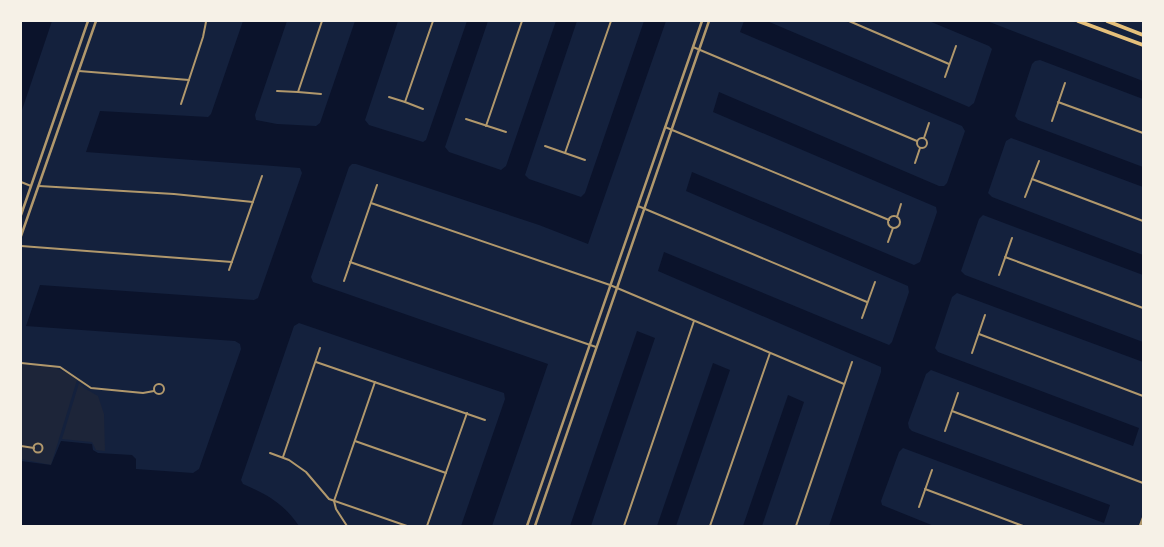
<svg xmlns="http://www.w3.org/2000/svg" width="1164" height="547" font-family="Mulish,sans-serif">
  <rect width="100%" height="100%" fill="#14213d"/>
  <g fill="#1d2539">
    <path d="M21 364C42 365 60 366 77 380L51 465 21 459Z"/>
    <path d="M79 383 84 388 98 396 104 414 105 451 96 450 92 442 62 439Z"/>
  </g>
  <g fill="#0b132b">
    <path d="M21 21H52L21 113Z"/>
    <path d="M243 21H287L255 115 256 120 277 124 316 126 320 123 355 21H398L365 120 369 125 423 142 426 140 467 21H488L445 147 449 152 501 170 506 166 556 21H577L525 175 529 179 581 197 585 193 644 21H666L588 244 539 225 356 164H352L349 167 311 277 313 282 548 364 492 526H461L505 399 504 393 299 323 294 326 241 480 243 484C268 495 283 503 299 526H21V461L51 465 61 441 92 444 93 450 98 453 132 455 136 459V469L193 473 199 469 241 349 240 344 235 341 26 326 40 285 254 300 258 298 302 173 300 168 86 152 100 111 208 117 211 114Z"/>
    <path d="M744 21H767L969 107 974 103 992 49 989 46 929 21H987L1143 81V99L1040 60 1035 61 1032 64 1015 116 1018 120 1143 167V187L1011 138 1006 141 988 193 992 197 1143 255V275L983 215 979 219 961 271 965 275 1143 342V362L957 293 952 297 935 348 938 352 1139 428 1133 446 931 370 926 374 908 423 909 428 912 431 1110 505 1104 523 903 448 899 452 881 501 882 505 934 526H829L881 372V367L658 271 664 252 889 345 892 342 909 292 908 286 686 191 692 172 914 265 920 262 937 212 936 207 713 112 719 92 939 186H944L947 183 965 131 962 126 740 32Z"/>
    <path d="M637 331 655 338 594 517 591 526H570Z"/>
    <path d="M713 363 730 370 676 526H657Z"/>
    <path d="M788 395 804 402 762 526H743Z"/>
  </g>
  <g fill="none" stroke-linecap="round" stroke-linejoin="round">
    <g stroke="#b1986c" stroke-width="2">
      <path d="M849 21 949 64"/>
      <path d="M693 47 917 141"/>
      <path d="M79 71 189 80"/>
      <path d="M945 77 956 46"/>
      <path d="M277 91 298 92 322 21"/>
      <path d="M298 92 321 94"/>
      <path d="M389 97 405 102"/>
      <path d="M1058 102 1143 133"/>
      <path d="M181 104 203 37 206 22 205 21"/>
      <path d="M423 109 405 102 433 21"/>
      <path d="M466 119 506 132"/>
      <path d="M1052 121 1065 83"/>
      <path d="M486 126 522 21"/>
      <path d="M665 127 889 220"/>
      <path d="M924 138 929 123"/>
      <circle cx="922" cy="143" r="5"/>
      <path d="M545 146 585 160"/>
      <path d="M565 153 611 21"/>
      <path d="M915 163 920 148"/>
      <path d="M1032 179 1143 221"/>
      <path d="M21 182 31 186"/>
      <path d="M39 186 174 194 253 202"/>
      <path d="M1025 197 1039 161"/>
      <path d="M371 203 610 285 844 384"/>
      <path d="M638 206 867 302"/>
      <circle cx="894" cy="222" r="6"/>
      <path d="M897 217 901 204"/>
      <path d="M888 242 893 228"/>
      <path d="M21 246 232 262"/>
      <path d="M1005 257 1143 308"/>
      <path d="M350 262 596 347"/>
      <path d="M229 270 262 176"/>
      <path d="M999 275 1012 238"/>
      <path d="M344 281 377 185"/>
      <path d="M862 318 875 282"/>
      <path d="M979 334 1143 396"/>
      <path d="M972 353 985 315"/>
      <path d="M316 362 485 420"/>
      <path d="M21 363 60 367 91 388 143 393 154 391"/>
      <circle cx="159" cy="389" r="5"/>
      <path d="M952 411 1143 483"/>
      <path d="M945 431 958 393"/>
      <path d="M355 441 446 473"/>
      <circle cx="38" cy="448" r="4.5"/>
      <path d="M21 446 34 448"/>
      <path d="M270 453 289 460 306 472 329 499 407 526"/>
      <path d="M283 457 320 348"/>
      <path d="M925 489 1023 526"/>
      <path d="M919 507 932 470"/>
      <path d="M347 526 336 509 334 501 375 382"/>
      <path d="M427 526 467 413"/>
      <path d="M624 526 694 321"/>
      <path d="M710 526 770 353"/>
      <path d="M796 526 852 362"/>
    </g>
    <g stroke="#b1986c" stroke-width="2.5">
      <path d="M21 215 88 21"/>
      <path d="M21 236 96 21"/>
      <path d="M527 526 702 21"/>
      <path d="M535 526 709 21"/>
      <path d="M1140 526 1143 518"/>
    </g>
    <g stroke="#e5c07b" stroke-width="3.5">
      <path d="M1078 21 1143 45"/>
      <path d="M1107 21 1143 35"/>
    </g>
  </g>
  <rect width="1164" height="547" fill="none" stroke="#f6f1e7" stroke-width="44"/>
</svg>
